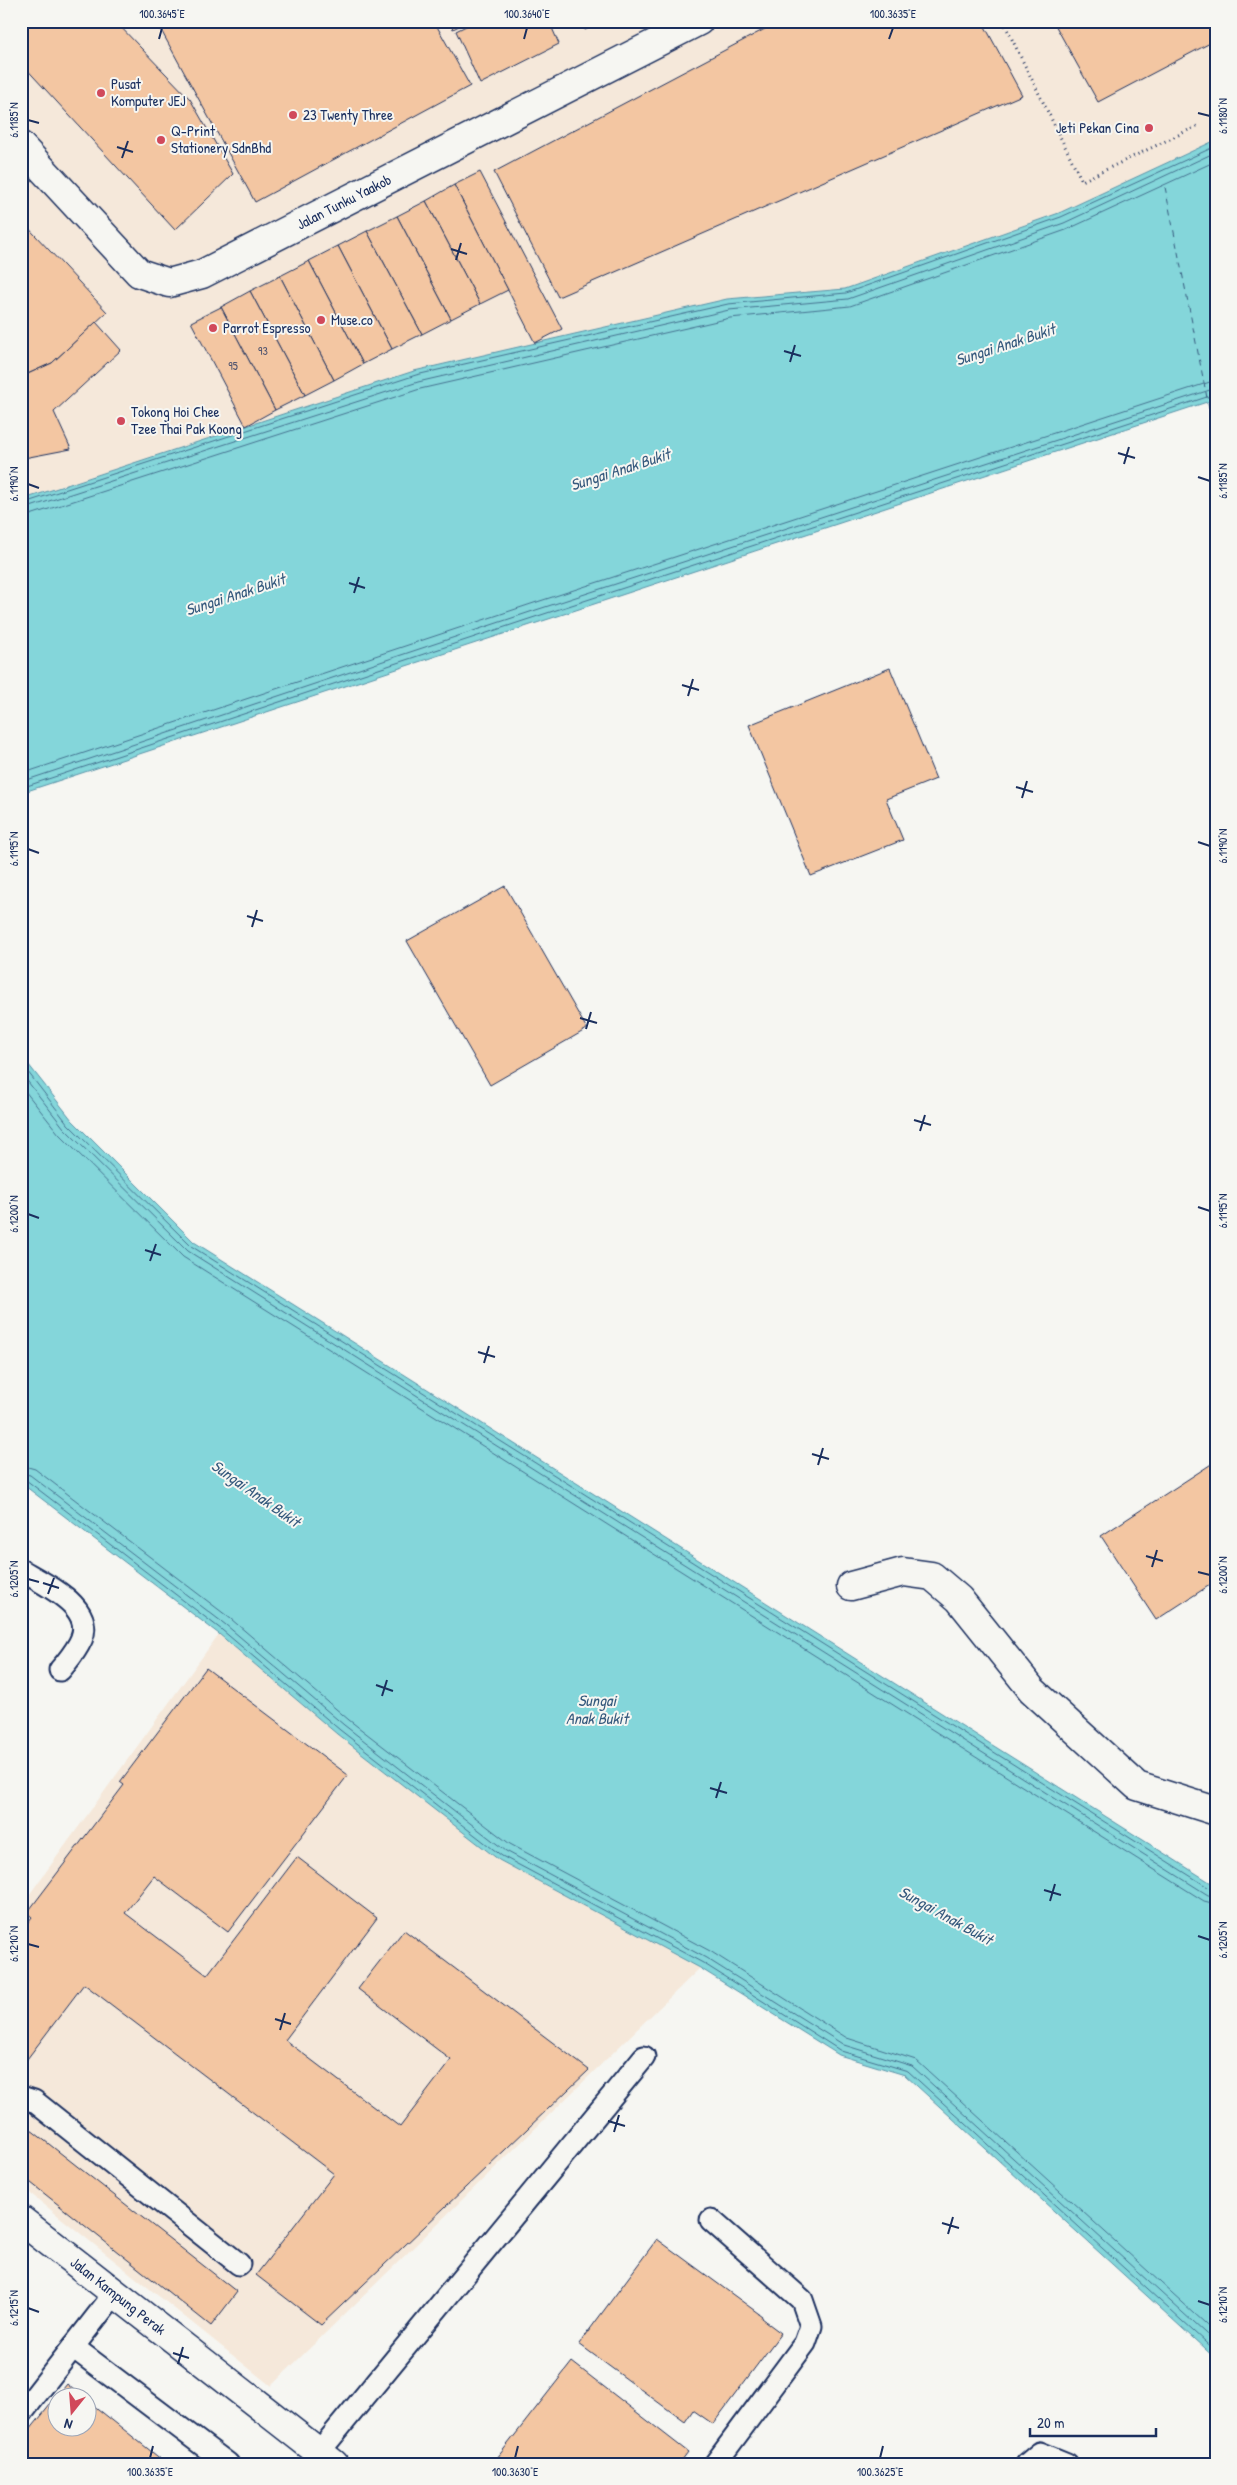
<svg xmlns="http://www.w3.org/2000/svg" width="1237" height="2485" font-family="'Patrick Hand',sans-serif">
  <rect width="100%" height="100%" fill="#f6f6f2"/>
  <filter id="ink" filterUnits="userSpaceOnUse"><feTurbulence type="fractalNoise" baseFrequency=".02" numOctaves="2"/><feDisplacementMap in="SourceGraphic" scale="10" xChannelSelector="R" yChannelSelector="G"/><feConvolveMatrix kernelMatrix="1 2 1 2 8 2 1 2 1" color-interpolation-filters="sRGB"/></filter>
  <g filter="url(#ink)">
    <g fill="#f5e8da">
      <path d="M21 21H1216V140L1059 213 845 289 727 299 414 371 21 500Z"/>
      <path d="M219 1634 337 1734 499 1860 700 1968 271 2386 21 2186V1906Z"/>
    </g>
    <g fill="#84d6da" stroke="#5a93a8">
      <path d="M1216 140V399L21 793V500L414 371 727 299 845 289 1059 213Z"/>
      <path d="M21 1055 72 1120 194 1242 1216 1886V2359L905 2075 839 2055 700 1968 499 1860 337 1734 219 1634 21 1483Z"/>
    </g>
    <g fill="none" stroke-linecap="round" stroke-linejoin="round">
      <g stroke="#457290" stroke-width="1">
        <path d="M21 504 416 375 728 304 846 293 1061 217 1216 146"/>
        <path d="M21 510 418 382 729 310 848 299 1064 223 1216 152"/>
        <path d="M21 518 420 389 730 318 850 306 1066 230 1216 161"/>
        <path d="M21 774 534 603 1216 380"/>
        <path d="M21 782 536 610 1216 388"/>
        <path d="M21 788 538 616 1216 394"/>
        <path d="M21 1063 68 1124 191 1246 1211 1889 1216 1890"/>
        <path d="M21 1073 64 1128 188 1251 1208 1895 1216 1896"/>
        <path d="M21 1086 59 1134 183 1257 1204 1901 1216 1904"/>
        <path d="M21 1465 35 1469 231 1619 349 1720 510 1844 710 1951 847 2038 916 2060 1216 2333"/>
        <path d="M21 1473 30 1475 226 1625 344 1725 506 1851 706 1958 844 2045 912 2066 1216 2343"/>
        <path d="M21 1479 26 1480 222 1630 340 1730 502 1856 703 1963 841 2051 908 2071 1216 2352"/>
      </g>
      <path stroke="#35597d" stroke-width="1" stroke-dasharray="6 5" stroke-linecap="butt" d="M1165 187 1216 443"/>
    </g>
    <g fill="#f3c6a2" stroke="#1b2f5e">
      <path d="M21 21H115L190 99 233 174 175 230 21 63Z"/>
      <path d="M156 21H434L470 86 255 202Z"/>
      <path d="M450 21H469L453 29Z"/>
      <path d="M476 21H549L559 44 480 84 456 31Z"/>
      <path d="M580 21H603L585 30Z"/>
      <path d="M780 21H982L1022 95 558 297 494 172Z"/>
      <path d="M1053 21H1216V40L1098 102Z"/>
      <path d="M480 172 562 329 535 343 454 185Z"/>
      <path d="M454 185 508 290 480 304 426 201Z"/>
      <path d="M426 201 480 304 451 319 397 216Z"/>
      <path d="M397 216 451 319 422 334 367 231Z"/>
      <path d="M21 220 107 312 52 363 21 377Z"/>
      <path d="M367 231 422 334 392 349 338 246Z"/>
      <path d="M338 246 392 349 363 364 309 261Z"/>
      <path d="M309 261 363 364 334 380 280 276Z"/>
      <path d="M280 276 334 380 305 395 250 291Z"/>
      <path d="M250 291 305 395 275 410 221 307Z"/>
      <path d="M221 307 275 410 246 426 191 322Z"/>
      <path d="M96 322 121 350 54 412 71 449 24 458 21 452V377L52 363Z"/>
      <path d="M890 668 936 779 886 799 903 840 811 876 749 725Z"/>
      <path d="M505 886 587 1029 490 1085 407 941Z"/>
      <path d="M1216 1461V1581L1156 1620 1101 1536Z"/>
      <path d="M206 1668 348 1775 228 1932 154 1876 125 1913 207 1975 297 1857 377 1918 285 2040 400 2127 451 2060 358 1989 404 1930 589 2070 321 2325 256 2275 334 2174 84 1984 21 2067V1931L32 1917 27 1913 124 1785 120 1782Z"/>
      <path d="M21 2122 237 2292 211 2326 21 2175Z"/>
      <path d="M657 2239 762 2316 761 2318 781 2333 713 2424 693 2410 685 2422 579 2344Z"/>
      <path d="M572 2362 688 2452 679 2464H504L497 2458Z"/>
      <path d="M67 2384 83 2398H58V2428H88V2401L167 2464H21V2441Z"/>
    </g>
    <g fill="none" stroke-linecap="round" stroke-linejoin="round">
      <defs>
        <g id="lane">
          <path d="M21 1570C45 1585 100 1608 79 1644 74 1653 67 1662 60 1670"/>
          <path d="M21 2097 34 2101 239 2264"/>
          <path d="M711 2220 802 2300 811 2326 805 2343 715 2464"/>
          <path d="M73 2347 228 2464"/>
          <path d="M21 2414 115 2293"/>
          <path d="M319 2452 644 2057"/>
          <path d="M1027 2464 1040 2453 1067 2464"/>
        </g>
        <g id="street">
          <path d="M21 146 139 273 169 283 202 274 699 21"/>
          <path d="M851 1586 903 1572 932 1576 959 1599 1032 1690 1137 1786 1216 1811"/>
          <path d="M21 2220 334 2464"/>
        </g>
      </defs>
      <use href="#lane" stroke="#1b2f5e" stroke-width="25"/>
      <use href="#street" stroke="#1b2f5e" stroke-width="31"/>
      <path stroke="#1b2f5e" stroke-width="3" stroke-dasharray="1 4" stroke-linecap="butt" d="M1003 21 1082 181 1197 126"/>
      <use href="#lane" stroke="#f6f6f2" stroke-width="21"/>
      <use href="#street" stroke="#f6f6f2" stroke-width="28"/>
    </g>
  </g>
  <path fill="none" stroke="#1b2f5e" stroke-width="2" d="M159 39 162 28M524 39 527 28M889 39 893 28M1198 113 1210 116M28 120 39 123M117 147 133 152M122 158 128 141M451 249 467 254M456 260 461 243M784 351 801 356M790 362 795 345M1118 453 1135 458M1124 464 1129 447M1198 477 1210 481M28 484 39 488M349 583 365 588M354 593 359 577M682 685 699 690M688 696 693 679M1016 787 1033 792M1022 798 1027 781M1198 842 1210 846M28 849 39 853M247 916 263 921M252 927 257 910M580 1018 597 1023M586 1029 591 1012M914 1120 931 1125M920 1131 925 1115M1198 1207 1210 1211M28 1214 39 1218M145 1250 161 1255M150 1261 156 1244M478 1352 495 1357M484 1363 489 1346M812 1454 829 1459M818 1465 823 1448M1146 1556 1163 1561M1152 1567 1157 1550M1198 1572 1210 1575M28 1579 39 1582M43 1583 59 1588M48 1594 54 1578M376 1685 393 1691M382 1696 387 1680M710 1788 727 1793M716 1798 721 1782M1044 1890 1061 1895M1050 1901 1055 1884M1198 1936 1210 1940M28 1944 39 1947M275 2019 291 2024M280 2030 285 2013M608 2121 625 2126M614 2132 619 2115M942 2223 959 2228M948 2234 953 2217M1198 2301 1210 2305M28 2308 39 2312M173 2353 189 2358M178 2364 183 2347M150 2458 153 2446M515 2458 518 2446M880 2458 883 2446"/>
  <g fill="#d1495b" stroke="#f6f6f2" stroke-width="2">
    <circle cx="101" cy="93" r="5"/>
    <circle cx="293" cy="115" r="5"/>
    <circle cx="1149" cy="128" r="5"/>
    <circle cx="161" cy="140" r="5"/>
    <circle cx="321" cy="320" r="5"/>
    <circle cx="213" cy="328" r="5"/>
    <circle cx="121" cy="421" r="5"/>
  </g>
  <g text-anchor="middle" stroke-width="4" stroke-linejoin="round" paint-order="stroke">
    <g font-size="12" fill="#51556f">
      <text x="263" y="355">93</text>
      <text x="233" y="370">95</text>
    </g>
    <g font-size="15" fill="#1b2f5e" stroke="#f6f6f2" text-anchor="start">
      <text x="111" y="89">Pusat<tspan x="111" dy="17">Komputer JEJ</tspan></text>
      <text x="303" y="120">23 Twenty Three</text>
      <text x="1139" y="133" text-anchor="end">Jeti Pekan Cina</text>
      <text x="171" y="136">Q-Print<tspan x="171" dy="17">Stationery SdnBhd</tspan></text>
      <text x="331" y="325">Muse.co</text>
      <text x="223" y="333">Parrot Espresso</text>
      <text x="131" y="417">Tokong Hoi Chee<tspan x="131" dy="17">Tzee Thai Pak Koong</tspan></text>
    </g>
    <g font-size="15" fill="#1b2f5e" stroke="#f6f6f2">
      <text transform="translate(344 202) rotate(-27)" y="5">Jalan Tunku Yaakob</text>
      <text transform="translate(118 2296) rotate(38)" y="5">Jalan Kampung Perak</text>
    </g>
    <g font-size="16" font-style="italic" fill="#35597d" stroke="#f6f6f2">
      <text transform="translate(1005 344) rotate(-18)" y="6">Sungai Anak Bukit</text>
      <text transform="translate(620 469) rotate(-18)" y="6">Sungai Anak Bukit</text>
      <text transform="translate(235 594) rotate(-18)" y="6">Sungai Anak Bukit</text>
      <text transform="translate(256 1493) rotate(35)" y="6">Sungai Anak Bukit</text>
      <text x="597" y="1706">Sungai<tspan x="597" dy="18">Anak Bukit</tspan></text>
      <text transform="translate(946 1915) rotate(29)" y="6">Sungai Anak Bukit</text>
    </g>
  </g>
  <rect width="1237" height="2485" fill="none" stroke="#f6f6f2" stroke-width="55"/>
  <g transform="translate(72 2412) rotate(197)"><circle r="24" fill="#f6f6f2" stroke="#9ea6b7"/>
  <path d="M0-4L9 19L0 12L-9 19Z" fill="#d1495b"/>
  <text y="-8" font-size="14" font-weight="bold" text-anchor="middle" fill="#1b2f5e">N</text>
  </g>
  <path d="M1030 2428v8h126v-8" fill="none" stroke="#1b2f5e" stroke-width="2.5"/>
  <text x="1037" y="2428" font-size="15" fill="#1b2f5e" stroke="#f6f6f2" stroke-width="4" paint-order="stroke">20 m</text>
  <rect x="28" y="28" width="1182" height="2430" fill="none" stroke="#1b2f5e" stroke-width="2"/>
  <g font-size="12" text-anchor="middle" fill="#1b2f5e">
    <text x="162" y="18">100.3645°E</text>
    <text x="527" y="18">100.3640°E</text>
    <text x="893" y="18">100.3635°E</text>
    <text transform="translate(1223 116) rotate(-90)" y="4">6.1180°N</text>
    <text transform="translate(14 120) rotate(-90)" y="4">6.1185°N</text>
    <text transform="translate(1223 481) rotate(-90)" y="4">6.1185°N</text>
    <text transform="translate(14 484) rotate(-90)" y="4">6.1190°N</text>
    <text transform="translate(1223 846) rotate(-90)" y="4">6.1190°N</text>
    <text transform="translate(14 849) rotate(-90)" y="4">6.1195°N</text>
    <text transform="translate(1223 1211) rotate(-90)" y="4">6.1195°N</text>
    <text transform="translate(14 1214) rotate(-90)" y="4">6.1200°N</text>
    <text transform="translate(1223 1575) rotate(-90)" y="4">6.1200°N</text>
    <text transform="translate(14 1579) rotate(-90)" y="4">6.1205°N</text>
    <text transform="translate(1223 1940) rotate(-90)" y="4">6.1205°N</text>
    <text transform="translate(14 1944) rotate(-90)" y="4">6.1210°N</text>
    <text transform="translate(1223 2305) rotate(-90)" y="4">6.1210°N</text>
    <text transform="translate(14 2308) rotate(-90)" y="4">6.1215°N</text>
    <text x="150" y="2476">100.3635°E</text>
    <text x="515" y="2476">100.3630°E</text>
    <text x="880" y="2476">100.3625°E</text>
  </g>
</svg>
